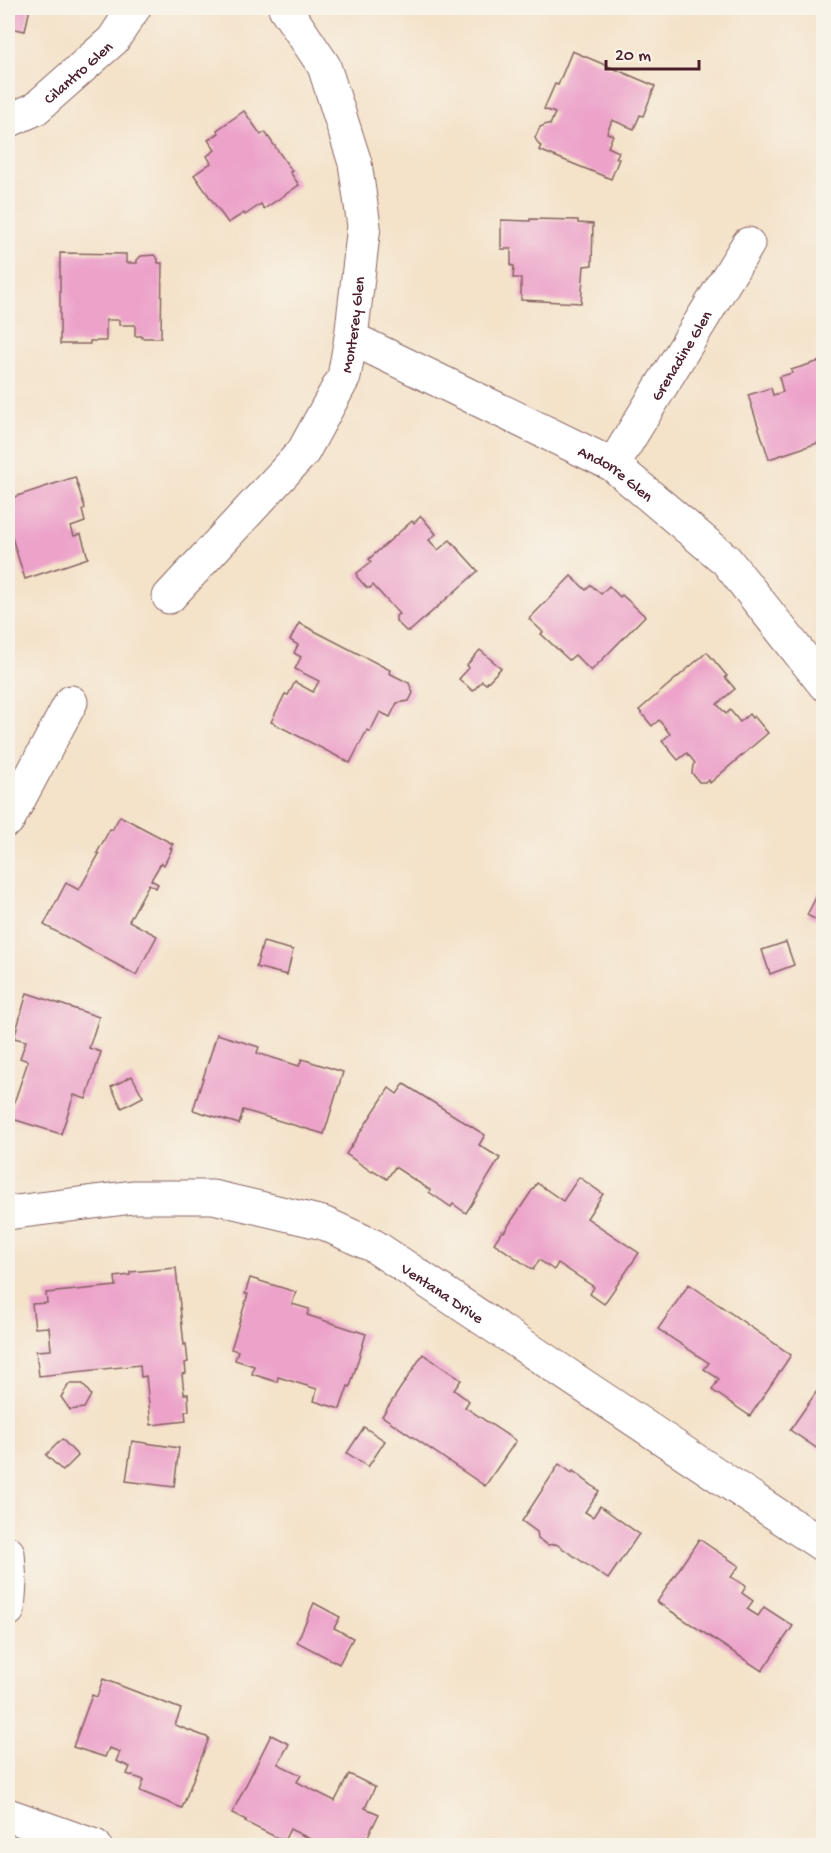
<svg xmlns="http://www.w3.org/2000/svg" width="831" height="1853" font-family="'Gochi Hand',sans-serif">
  <rect width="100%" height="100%" fill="#f7f3e8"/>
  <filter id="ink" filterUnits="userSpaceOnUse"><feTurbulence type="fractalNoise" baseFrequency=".0167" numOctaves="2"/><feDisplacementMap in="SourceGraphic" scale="12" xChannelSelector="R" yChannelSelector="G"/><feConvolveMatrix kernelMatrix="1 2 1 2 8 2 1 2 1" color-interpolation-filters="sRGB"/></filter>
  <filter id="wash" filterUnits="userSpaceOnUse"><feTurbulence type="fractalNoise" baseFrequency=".008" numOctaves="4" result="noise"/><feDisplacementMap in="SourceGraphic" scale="24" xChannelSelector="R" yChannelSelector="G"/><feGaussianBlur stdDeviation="1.35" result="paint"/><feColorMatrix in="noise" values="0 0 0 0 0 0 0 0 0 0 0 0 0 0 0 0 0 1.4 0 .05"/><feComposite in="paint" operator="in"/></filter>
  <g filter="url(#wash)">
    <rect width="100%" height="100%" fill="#f4e2c9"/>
    <g id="blocks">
      <g fill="#eca2c9">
        <path d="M8 8H30L25 31 10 28 8 35Z"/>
        <path d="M572 51 655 86 643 116 640 115 634 129 612 120 607 133 613 135 608 147 619 152 616 158 619 159 611 179 539 150 541 146 539 145 535 138 540 127 547 124 550 125 555 113 544 109 555 84 558 85Z"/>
        <path d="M244 111 261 135 265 132 292 171 290 172 299 185 264 209 261 204 245 215 244 213 228 223 194 175 211 163 207 156 215 150 208 140 219 133 217 130Z"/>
        <path d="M530 219 578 220V223L593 224 592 265 584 266 581 303 521 300V278H513L514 266H511V249H501V220L530 221Z"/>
        <path d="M60 253 126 254V263H137V260L141 256 154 255 158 259V263H162L161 338H142V336H135V325H119V320H106V341H90V344H60Z"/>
        <path d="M8 345 11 346 10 397 8 398Z"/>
        <path d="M820 361 824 373V441L769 459 748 395 771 388 773 395 783 392 779 377 792 373 791 370Z"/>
        <path d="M75 477 85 508 82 510 85 522 71 527 74 536 81 534 88 558 25 579 8 525V499Z"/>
        <path d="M421 516 436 534 429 540 438 550 450 540 478 571 410 631H406L396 621V616L399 614 373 585 370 588H367L357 577V573L371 562 369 559 412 521 414 523Z"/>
        <path d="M571 576 586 590 591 585 601 594 609 586 620 597 622 595 645 616 591 671 575 655 569 660 541 634 543 632 529 619Z"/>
        <path d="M299 623 390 670 389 673 409 683 413 693 409 701 397 703 390 717 380 712 370 732 367 730 350 763 271 722 285 694 288 695 295 682 313 692 319 681 295 669 301 657 294 653 298 645 290 640Z"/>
        <path d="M480 650 501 668 486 684 482 681 473 691 459 679 469 668 467 665Z"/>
        <path d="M707 652 727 676 725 677 735 689 717 704 726 714 730 710 740 722 749 714 752 718 754 716 768 733 710 783 709 780 706 782H699L692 773 693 765 695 763 687 753 678 760 662 741 670 734 659 720 652 726 639 710Z"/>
        <path d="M120 816 173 844 170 848 172 849 164 865 161 863 151 880 158 884 156 888 149 884 129 921 157 936 136 975 44 925 66 883 79 890 99 854 97 853 110 829 112 830Z"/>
        <path d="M824 882V924L807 915Z"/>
        <path d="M263 942 293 950 287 975 256 967Z"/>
        <path d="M786 942 794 965 770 974 762 950Z"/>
        <path d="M27 993 99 1017 89 1048 101 1052 86 1099 74 1095 61 1134 9 1118 28 1061 20 1058 26 1041 14 1038Z"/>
        <path d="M217 1034 259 1047 257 1053 299 1066 302 1059 343 1072 324 1134 243 1110 239 1124 193 1110Z"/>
        <path d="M132 1076 143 1097 122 1108 111 1087Z"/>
        <path d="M404 1084 485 1135 479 1145 500 1158 466 1213 453 1204 451 1207 429 1192 430 1190 395 1167 387 1179 373 1170 372 1172 346 1154 389 1088 397 1094Z"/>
        <path d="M579 1177 603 1194 587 1218 639 1253 604 1304 590 1294 594 1287 558 1263 554 1270 539 1260 533 1270 494 1243 502 1231 504 1232 537 1183 563 1201Z"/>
        <path d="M176 1268 184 1345 186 1344 188 1362 185 1363 186 1373 182 1374 184 1394H188L189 1411H185L186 1421 151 1425 146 1376 141 1377 140 1365 39 1376 36 1351 51 1350 49 1327 35 1328 32 1304 47 1303 46 1293 116 1286 115 1277 130 1275V1272Z"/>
        <path d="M250 1278 296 1292 292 1304 309 1309 307 1315 366 1334 350 1387 348 1386 340 1409 314 1401 317 1389 278 1377 277 1382 252 1374 254 1366 235 1360 238 1351 231 1349 248 1294H245Z"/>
        <path d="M689 1284 791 1355 750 1416 712 1390 719 1379 704 1369 709 1363 658 1329Z"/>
        <path d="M423 1354 461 1380 454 1390 469 1401 465 1407 516 1441 485 1486 382 1416Z"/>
        <path d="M824 1381V1453L790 1430Z"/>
        <path d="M69 1384H83L91 1395 84 1408 70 1410 61 1397Z"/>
        <path d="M364 1427 385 1441 368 1467 347 1453Z"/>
        <path d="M62 1439 78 1456 63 1471 46 1455Z"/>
        <path d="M132 1441 179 1448 174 1487 126 1481Z"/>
        <path d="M559 1464 572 1473 573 1471 599 1491 585 1512 593 1517 600 1506 639 1534 608 1579 556 1544 548 1545 538 1539 537 1532 522 1521Z"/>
        <path d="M699 1539 739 1566 731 1577 746 1586 742 1593 753 1601 747 1609 758 1616 764 1607 793 1626 762 1671 657 1602Z"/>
        <path d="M314 1603 340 1617 334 1628 353 1638 339 1664 297 1642Z"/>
        <path d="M103 1679 181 1709 175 1725 209 1738 182 1808 140 1791 144 1780 127 1774 130 1767 116 1761 120 1752 109 1748 105 1757 73 1747 92 1695 97 1697Z"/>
        <path d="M271 1735 289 1744 278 1764 301 1775 297 1782 335 1801 349 1774 375 1787 365 1808 379 1814 363 1846H310L312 1840 290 1829 284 1841 245 1822 246 1820 232 1813Z"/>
      </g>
    </g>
  </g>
  <g filter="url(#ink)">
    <use href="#blocks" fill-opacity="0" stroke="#866362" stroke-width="1.5"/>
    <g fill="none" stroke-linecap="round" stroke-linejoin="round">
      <defs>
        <g id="minor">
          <path id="s1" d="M8 121 35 109 113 40 134 8"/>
          <path id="s2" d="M351 338 613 465 726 560 824 684"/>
          <path id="s3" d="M613 465 748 244"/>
          <path id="s4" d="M169 597 303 452 344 377 351 338 364 226 355 163 324 66 285 8"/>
          <path d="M8 820 71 702"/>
          <path id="s5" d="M8 1213 133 1197H213L323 1223 374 1246 824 1546"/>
          <path d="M8 1553 10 1583 8 1610"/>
          <path d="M8 1815 95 1846"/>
        </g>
      </defs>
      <use href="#minor" stroke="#866362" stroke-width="35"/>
      <use href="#minor" stroke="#fff" stroke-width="33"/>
    </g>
  </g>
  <g text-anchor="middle" stroke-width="5" stroke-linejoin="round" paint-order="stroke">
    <g font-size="16" fill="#4a1f2b" stroke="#f7f3e8">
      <text dy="6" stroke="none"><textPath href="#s1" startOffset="86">Cilantro Glen</textPath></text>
      <text dy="6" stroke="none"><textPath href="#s4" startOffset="336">Monterey Glen</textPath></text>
      <text dy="6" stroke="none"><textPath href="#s3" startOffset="129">Grenadine Glen</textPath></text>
      <text dy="6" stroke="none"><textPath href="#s2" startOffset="298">Andorre Glen</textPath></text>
      <text dy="6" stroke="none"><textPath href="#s5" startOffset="458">Ventana Drive</textPath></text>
    </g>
  </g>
  <rect width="831" height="1853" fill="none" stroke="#f7f3e8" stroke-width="30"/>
  <path d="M606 60v9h93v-9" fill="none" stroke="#4a1f2b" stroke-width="3"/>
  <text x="615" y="60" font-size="18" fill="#4a1f2b" stroke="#f7f3e8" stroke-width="4.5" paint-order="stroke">20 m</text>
</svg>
